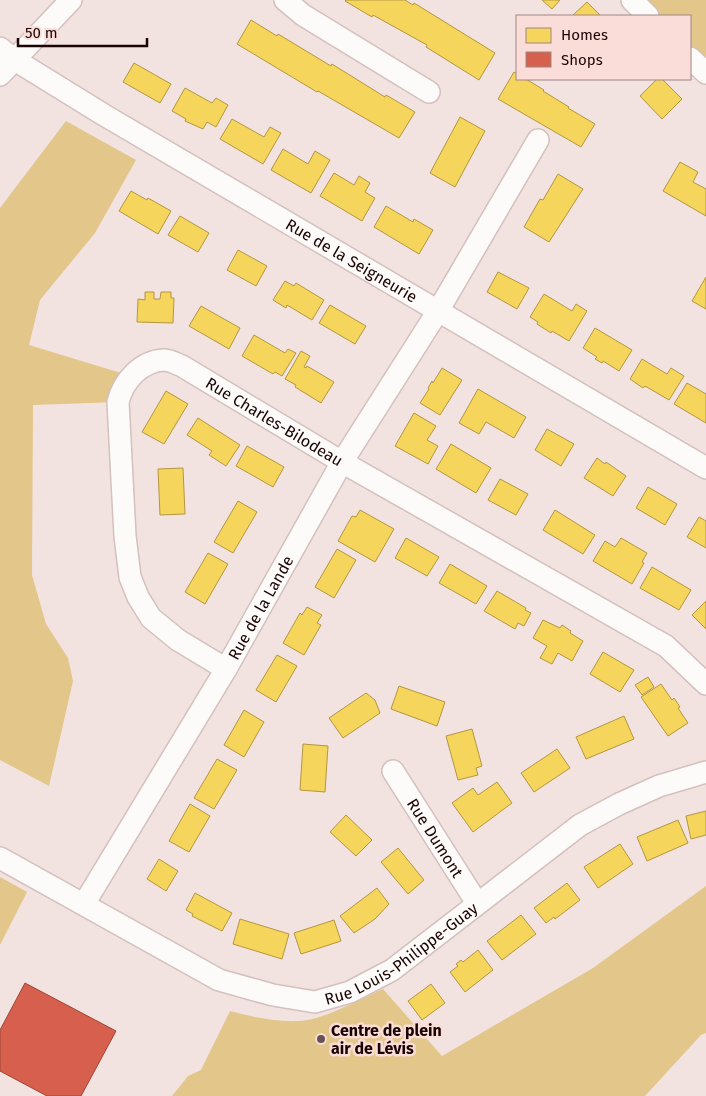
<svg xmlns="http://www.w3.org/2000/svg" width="706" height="1096" font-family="'Fira Sans',sans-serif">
  <rect width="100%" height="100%" fill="#f2e3e0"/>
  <g fill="#e2c68a">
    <path d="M632 0H706V73L690 58V16H648Z"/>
    <path d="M66 121 136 160 95 233 40 300 29 345 131 376 118 402 33 405 32 575 46 624 68 658 73 681 49 786 0 760V208Z"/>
    <path d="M0 877 27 892 0 945Z"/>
    <path d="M706 886V1033L701 1035 645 1096H172L188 1076 201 1070 230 1011C252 1017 276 1022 299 1021 324 1020 360 999 383 989L442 1056 593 968Z"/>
  </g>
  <g fill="#f6d55c" stroke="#b49641">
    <path d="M346 0H405L413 5 414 3 495 53 479 80 426 47 427 45 373 15 372 17 345 1Z"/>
    <path d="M542 0H560L552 9Z"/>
    <path d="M587 2 601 16H572Z"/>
    <path d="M251 20 277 36 278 34 331 66 332 64 385 97 386 95 415 112 399 138 318 91 317 92 237 44Z"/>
    <path d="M134 63 171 84 160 103 123 82Z"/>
    <path d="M514 72 517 74V79H526L544 90 543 91 569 107 568 108 595 124 581 147 498 99Z"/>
    <path d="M657 79H662L682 99 662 119 640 96Z"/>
    <path d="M185 88 212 103 216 98 228 105 216 127 207 122 203 129 185 121 186 119 172 111Z"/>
    <path d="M460 117 485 131 455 187 430 173Z"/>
    <path d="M232 119 264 137 270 127 281 133 263 164 220 139Z"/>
    <path d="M283 149 308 164 315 151 330 160 311 193 271 170Z"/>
    <path d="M680 162 698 172 693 182 706 189V216L663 191Z"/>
    <path d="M334 173 354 185 359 176 370 183 365 192 375 198 362 221 320 196Z"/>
    <path d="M558 174 583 189 549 242 524 227 540 199 543 200Z"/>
    <path d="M131 191 147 200 148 198 171 211 158 234 119 211Z"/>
    <path d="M386 206 413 222 414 219 433 230 419 254 374 227Z"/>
    <path d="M180 216 209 233 198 252 168 235Z"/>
    <path d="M238 250 267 266 256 286 227 270Z"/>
    <path d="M498 272 529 288 517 309 487 292Z"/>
    <path d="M706 277V309L692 301Z"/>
    <path d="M285 281 294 286 296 283 324 300 312 320 287 305 286 308 273 300Z"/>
    <path d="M145 292H154V299H160L161 292H171V298H174L173 323 137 322 138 299 145 300Z"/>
    <path d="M544 294 572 311 576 304 587 311 569 341 552 331 551 333 537 324 538 322 530 317Z"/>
    <path d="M330 305 366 326 355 344 319 323Z"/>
    <path d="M201 306 240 328 229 349 189 326Z"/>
    <path d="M595 328 632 350 619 371 603 361 602 363 595 359 597 357 583 348Z"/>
    <path d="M254 335 285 353 288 349 296 353 282 376 275 372 273 374 242 356Z"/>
    <path d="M301 351 310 356 304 367 306 368 307 366 334 382 321 403 295 387 296 385 285 379Z"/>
    <path d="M642 359 667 374 671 368 684 376 669 400 645 386 643 388 630 379Z"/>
    <path d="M442 368 462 380 440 415 420 403 429 389 428 388 432 381 433 383Z"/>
    <path d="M687 383 706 394V423L674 404Z"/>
    <path d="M478 389 526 417 514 438 486 422 479 434 459 423Z"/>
    <path d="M166 391 188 404 164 444 142 432Z"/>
    <path d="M414 413 436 426 427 440 438 446 428 464 395 446Z"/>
    <path d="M198 418 240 445 226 466 209 455 212 451 187 435Z"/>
    <path d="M547 429 574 444 561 466 535 450Z"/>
    <path d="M451 444 491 468 476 493 436 469Z"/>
    <path d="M247 446 284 467 273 487 236 466Z"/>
    <path d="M597 458 605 464 606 462 626 476 613 496 584 478Z"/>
    <path d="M183 468 185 514 160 515 158 469Z"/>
    <path d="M500 479 528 494 516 515 488 500Z"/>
    <path d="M648 487 677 504 665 525 636 508Z"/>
    <path d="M238 501 257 512 233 553 214 542Z"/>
    <path d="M360 510 394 529 375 562 338 541 352 516 356 517Z"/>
    <path d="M555 510 595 535 583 554 543 530Z"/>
    <path d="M699 517 706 521V548L687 537Z"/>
    <path d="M406 538 439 557 427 576 395 558Z"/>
    <path d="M621 538 647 553 642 562 644 563 632 584 593 561 605 541 615 547Z"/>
    <path d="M337 549 356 560 334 598 315 587Z"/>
    <path d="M208 553 228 564 205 604 185 592Z"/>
    <path d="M450 564 487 586 476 604 439 583Z"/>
    <path d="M652 567 691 590 679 610 640 588Z"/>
    <path d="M497 591 526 608 525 610 531 613 524 626 518 623 515 629 484 611Z"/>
    <path d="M706 601V629L692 615Z"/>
    <path d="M307 607 322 615 317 623 321 625 304 655 283 643 300 613 302 615Z"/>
    <path d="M543 620 560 628 562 625 571 631 570 633 583 641 572 661 558 653 552 664 540 658 547 646 533 638Z"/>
    <path d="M603 652 634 670 620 692 590 674Z"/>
    <path d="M277 655 297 666 276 702 256 690Z"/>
    <path d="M648 677 654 687 642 695 635 685Z"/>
    <path d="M661 684 672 700 674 698 680 707 678 708 688 723 668 736 641 697Z"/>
    <path d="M399 686 445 702 437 726 391 709Z"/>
    <path d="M366 693 375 700 380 713 343 738 329 718Z"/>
    <path d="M244 710 264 722 244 757 224 745Z"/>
    <path d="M624 716 634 739 586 759 576 737Z"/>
    <path d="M472 729 482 766 476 768 478 775 458 780 446 736Z"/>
    <path d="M303 744 328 746 325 792 300 790Z"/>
    <path d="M557 749 570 768 534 792 521 773Z"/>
    <path d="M217 759 237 770 214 809 194 798Z"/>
    <path d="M497 782 512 803 473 832 452 803 473 788 478 795Z"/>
    <path d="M190 804 210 816 189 852 169 841Z"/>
    <path d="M706 811V835L691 839 686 816Z"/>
    <path d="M346 815 372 840 356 856 330 832Z"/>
    <path d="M678 820 688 843 647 861 637 837Z"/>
    <path d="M620 844 633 864 598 888 584 867Z"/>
    <path d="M398 848 424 880 408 894 381 862Z"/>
    <path d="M159 859 178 871 166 891 147 879Z"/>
    <path d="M567 883 580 900 555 919 554 917 546 923 534 908Z"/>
    <path d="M377 888 389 904 375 919 354 933 340 916Z"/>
    <path d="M195 893 232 913 222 931 192 916 193 914 186 910Z"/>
    <path d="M521 915 536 934 502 960 487 941Z"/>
    <path d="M240 919 289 934 282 959 233 944Z"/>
    <path d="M334 920 341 941 301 954 294 933Z"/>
    <path d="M478 950 493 970 465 992 450 972 458 966 456 964 461 960 463 962Z"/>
    <path d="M431 984 445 1003 422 1020 408 1001Z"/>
  </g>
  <path fill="#d6604d" stroke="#9e4437" d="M25 983 116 1031 81 1096H47L0 1071V1030Z"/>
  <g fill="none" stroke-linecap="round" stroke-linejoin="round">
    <defs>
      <g id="street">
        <path d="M285 0 303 15 429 92"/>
        <path d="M632 0 648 16"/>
        <path id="s1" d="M0 48 15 60 104 115 706 468"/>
        <path d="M690 58 706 73"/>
        <path d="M0 75 71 0"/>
        <path id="s2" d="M226 669 178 640 151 618 138 597 130 577 125 536 118 402C123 381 141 361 164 360 170 360 177 364 182 366L342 462 666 646 706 684"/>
        <path id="s3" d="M393 771 477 903"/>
        <path id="s4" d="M0 858 219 980 273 995 315 1002 350 992 392 970 580 825 619 804 659 786 706 772"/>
        <path id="s5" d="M84 904 226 669 342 462 438 311 538 140"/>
      </g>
    </defs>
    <use href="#street" stroke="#d4c0bd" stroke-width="24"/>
    <use href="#street" stroke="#fdfbfa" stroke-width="21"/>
  </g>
  <circle fill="#665250" stroke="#faddd8" stroke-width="2" cx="321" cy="1039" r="5"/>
  <g text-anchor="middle" stroke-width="5" stroke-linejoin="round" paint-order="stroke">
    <g font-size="16" fill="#1a0403" stroke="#faddd8">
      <text dy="6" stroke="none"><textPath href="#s1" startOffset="411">Rue de la Seigneurie</textPath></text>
      <text dy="6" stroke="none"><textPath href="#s2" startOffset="506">Rue Charles-Bilodeau</textPath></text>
      <text dy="6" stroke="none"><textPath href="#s5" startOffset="345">Rue de la Lande</textPath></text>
      <text dy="6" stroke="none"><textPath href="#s3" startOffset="79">Rue Dumont</textPath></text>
      <text dy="6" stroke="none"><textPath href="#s4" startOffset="449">Rue Louis-Philippe-Guay</textPath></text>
    </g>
    <g font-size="16" font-weight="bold" fill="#1a0403" stroke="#faddd8" text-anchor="start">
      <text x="331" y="1036">Centre de plein<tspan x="331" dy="18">air de Lévis</tspan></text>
    </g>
  </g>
  <rect x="516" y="15" width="175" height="65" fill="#faddd8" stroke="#a08683"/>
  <rect x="526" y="28" width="25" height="15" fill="#f6d55c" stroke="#a08683"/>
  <text x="561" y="40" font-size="15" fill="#1a0403">Homes</text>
  <rect x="526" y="52" width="25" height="15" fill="#d6604d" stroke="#a08683"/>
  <text x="561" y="65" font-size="15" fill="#1a0403">Shops</text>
  <path d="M18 38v8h129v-8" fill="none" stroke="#1a0403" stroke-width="2.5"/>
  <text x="25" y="38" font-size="15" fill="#1a0403" stroke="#faddd8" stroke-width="4" paint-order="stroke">50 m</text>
</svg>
